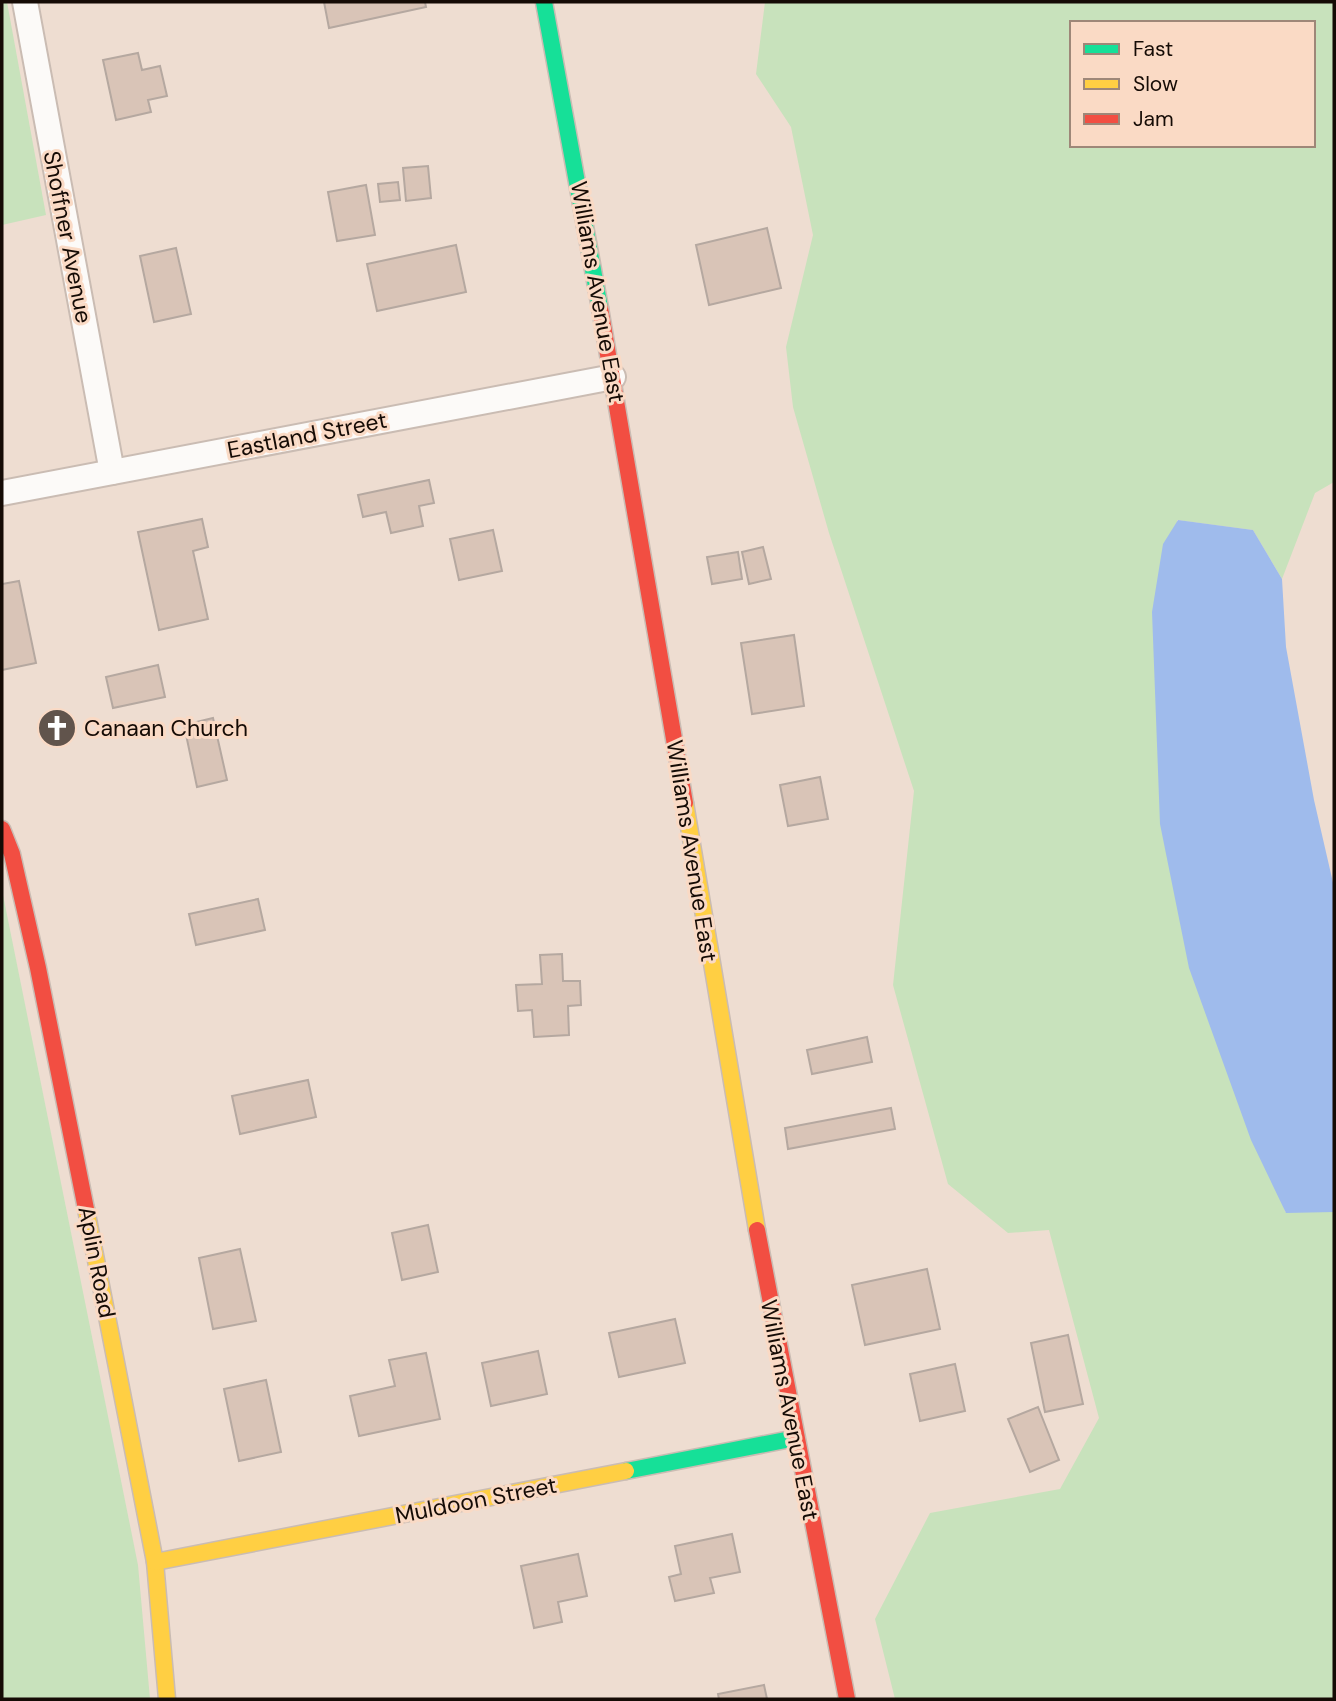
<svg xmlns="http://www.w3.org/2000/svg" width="1336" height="1701" font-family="'DM Sans',sans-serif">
  <rect width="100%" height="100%" fill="#eeddd1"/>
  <g fill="#c8e2bc" fill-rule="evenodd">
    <path d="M2 2H7L46 215 2 225Z"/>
    <path d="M765 2H1334V482L1315 493 1282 579 1253 530 1177 520 1285 1212H1334V1699H895L875 1619 930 1513 1060 1489 1099 1418 1049 1230 1008 1233 948 1184 893 985 914 791 829 533 793 407 786 347 813 235 791 127 756 74ZM1072 23H1313V145H1072Z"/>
    <path d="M2 890 138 1565 150 1699H2Z"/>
  </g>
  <path fill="#9fbbec" d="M1178 520 1253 530 1282 579 1286 647 1314 800 1334 887V1212L1286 1213 1251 1140 1189 968 1160 824 1152 612 1163 544Z"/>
  <g fill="#d9c4b7" stroke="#b5a8a0" stroke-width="2">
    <path d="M324 2H425L426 7 329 28Z"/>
    <path d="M138 53 142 70 160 66 167 96 148 100 151 112 116 120 103 60Z"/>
    <path d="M428 166 431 198 406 201 403 168Z"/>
    <path d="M398 182 400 200 380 202 378 184Z"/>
    <path d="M366 185 375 235 337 241 328 192Z"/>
    <path d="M767 228 781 288 709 305 696 245Z"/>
    <path d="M456 245 466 292 377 311 367 264Z"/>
    <path d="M176 248 191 314 154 322 140 256Z"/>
    <path d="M429 480 434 503 419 506 423 526 391 533 386 512 363 517 358 495Z"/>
    <path d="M202 519 208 547 193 551 208 619 159 630 138 532Z"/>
    <path d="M493 530 502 571 459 580 450 539Z"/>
    <path d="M763 547 771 579 749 584 742 552Z"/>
    <path d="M738 552 742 579 712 584 707 557Z"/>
    <path d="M19 581 36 663 2 670V584Z"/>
    <path d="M794 635 804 706 752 714 741 643Z"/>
    <path d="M158 665 165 697 113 708 106 677Z"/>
    <path d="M213 718 227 780 197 787 184 725Z"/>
    <path d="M820 777 828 819 788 826 780 785Z"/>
    <path d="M258 899 265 930 196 945 189 914Z"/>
    <path d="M562 954 563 981H580L581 1005 568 1006 569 1035 534 1037 532 1010 518 1011 516 985 542 984 540 955Z"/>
    <path d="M867 1037 872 1062 812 1074 807 1050Z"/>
    <path d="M308 1080 316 1117 240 1134 232 1096Z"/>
    <path d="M891 1108 895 1129 788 1149 785 1128Z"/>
    <path d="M428 1225 438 1272 402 1280 392 1233Z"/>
    <path d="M240 1249 256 1321 213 1329 199 1258Z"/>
    <path d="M927 1269 940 1329 865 1345 852 1285Z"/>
    <path d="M675 1319 685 1363 619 1377 609 1333Z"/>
    <path d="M1068 1335 1083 1404 1045 1412 1031 1343Z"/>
    <path d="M538 1351 547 1394 491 1406 482 1363Z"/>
    <path d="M426 1353 440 1419 359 1436 350 1396 395 1386 389 1360Z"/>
    <path d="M955 1364 965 1411 920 1421 910 1374Z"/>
    <path d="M266 1380 281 1452 239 1461 224 1389Z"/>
    <path d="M1038 1407 1059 1460 1030 1472 1008 1419Z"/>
    <path d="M732 1534 740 1572 710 1578 714 1593 675 1601 669 1577 681 1574 675 1546Z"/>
    <path d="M578 1554 587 1596 558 1602 562 1622 534 1628 521 1566Z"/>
    <path d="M764 1685 767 1699H719L718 1694Z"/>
  </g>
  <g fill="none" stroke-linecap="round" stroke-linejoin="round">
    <defs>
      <g id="street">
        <path d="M25 2 112 472"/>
        <path d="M2 493 613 377"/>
      </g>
      <g id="fast">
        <path d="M544 2 600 308"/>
        <path d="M626 1471 796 1438"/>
      </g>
      <g id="slow">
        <path d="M685 803 757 1230"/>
        <path d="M86 1209 155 1562 167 1699"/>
        <path d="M155 1562 626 1471"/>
      </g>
      <g id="jam">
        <path d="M600 308 685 803"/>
        <path d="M2 829 12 854 38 968 86 1209"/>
        <path d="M757 1230 847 1699"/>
      </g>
    </defs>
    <use href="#street" stroke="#cabcb3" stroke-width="28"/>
    <use href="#fast" stroke="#cabcb3" stroke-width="19"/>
    <use href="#slow" stroke="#cabcb3" stroke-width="19"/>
    <use href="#jam" stroke="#cabcb3" stroke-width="19"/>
    <use href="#street" stroke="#fcfaf8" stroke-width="24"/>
    <use href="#fast" stroke="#16e098" stroke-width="16"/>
    <use href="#slow" stroke="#ffcf43" stroke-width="16"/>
    <use href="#jam" stroke="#f24e42" stroke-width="16"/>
  </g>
  <defs>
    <symbol id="church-disc" viewBox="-11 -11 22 22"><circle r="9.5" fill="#61544c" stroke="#fadac5"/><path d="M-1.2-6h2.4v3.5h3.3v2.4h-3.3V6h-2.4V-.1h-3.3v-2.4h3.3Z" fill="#fff"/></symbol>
  </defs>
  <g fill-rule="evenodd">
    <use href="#church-disc" x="35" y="706" width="44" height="44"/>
  </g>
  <g text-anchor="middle" stroke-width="6" stroke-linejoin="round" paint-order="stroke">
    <g font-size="23" fill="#150b05" stroke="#fadac5">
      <text transform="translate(68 237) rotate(79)" y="8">Shoffner Avenue</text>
      <text transform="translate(598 292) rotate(80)" y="8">Williams Avenue East</text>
      <text transform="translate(307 435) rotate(-11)" y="8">Eastland Street</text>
      <text transform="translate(692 851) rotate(81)" y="8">Williams Avenue East</text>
      <text transform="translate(97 1262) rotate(79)" y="8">Aplin Road</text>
      <text transform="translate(790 1410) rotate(79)" y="8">Williams Avenue East</text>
      <text transform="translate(476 1500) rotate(-11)" y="8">Muldoon Street</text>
    </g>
    <g font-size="23" fill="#150b05" stroke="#fadac5" text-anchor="start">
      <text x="84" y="736">Canaan Church</text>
    </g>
  </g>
  <rect width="1336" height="1701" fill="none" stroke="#150b05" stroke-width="7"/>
  <rect x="1070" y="21" width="245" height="126" fill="#fadac5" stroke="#9e8778" stroke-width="2"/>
  <rect x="1084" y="44" width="35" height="10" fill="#16e098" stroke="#9e8778" stroke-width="2"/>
  <text x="1133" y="56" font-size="21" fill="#150b05">Fast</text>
  <rect x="1084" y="79" width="35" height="10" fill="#ffcf43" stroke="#9e8778" stroke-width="2"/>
  <text x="1133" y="91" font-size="21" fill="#150b05">Slow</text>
  <rect x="1084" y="114" width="35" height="10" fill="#f24e42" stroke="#9e8778" stroke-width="2"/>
  <text x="1133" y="126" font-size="21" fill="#150b05">Jam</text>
</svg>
